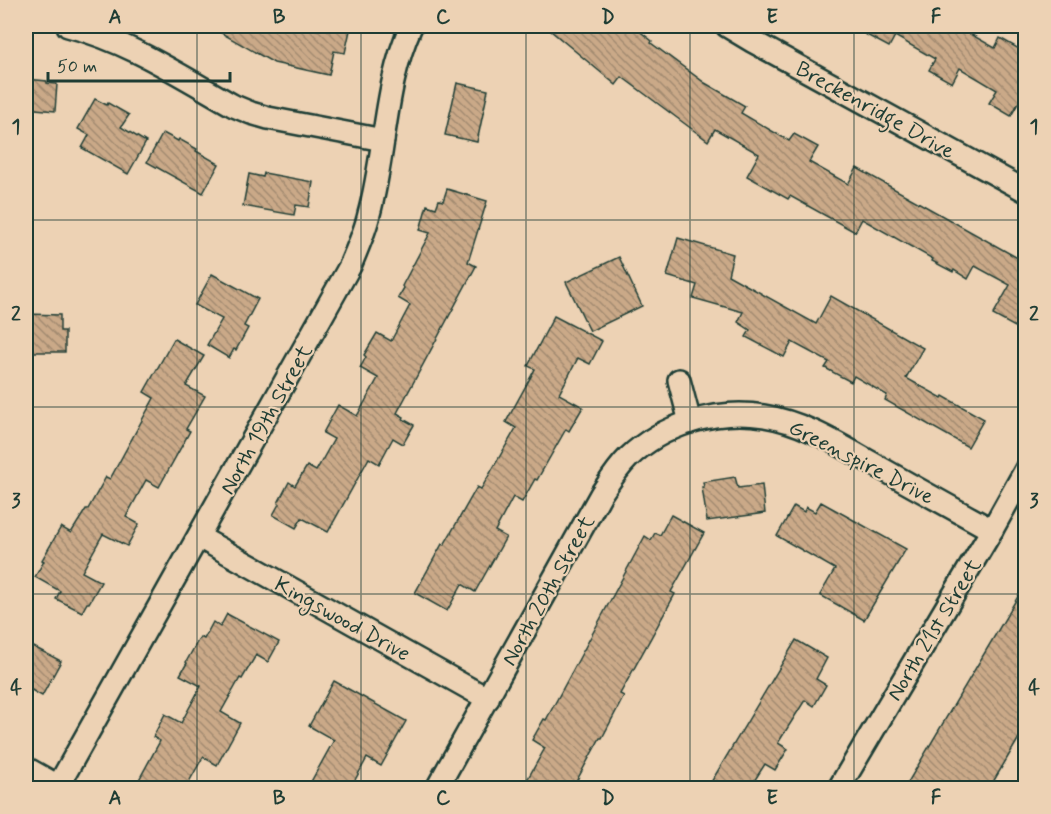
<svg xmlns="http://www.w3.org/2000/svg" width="1051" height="814" font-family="Mynerve,sans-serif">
  <defs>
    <pattern id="building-back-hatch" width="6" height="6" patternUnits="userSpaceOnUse" patternTransform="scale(1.5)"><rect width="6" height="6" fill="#caa988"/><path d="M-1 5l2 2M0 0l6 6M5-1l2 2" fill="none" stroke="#a38b70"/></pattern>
  </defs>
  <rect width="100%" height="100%" fill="#edd2b4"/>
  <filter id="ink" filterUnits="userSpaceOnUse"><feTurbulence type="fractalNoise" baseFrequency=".0167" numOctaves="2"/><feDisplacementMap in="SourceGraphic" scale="12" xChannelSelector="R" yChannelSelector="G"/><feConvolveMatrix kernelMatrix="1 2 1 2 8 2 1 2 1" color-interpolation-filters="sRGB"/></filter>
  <g filter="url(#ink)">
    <g fill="url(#building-back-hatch)" stroke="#1f3d34" stroke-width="1.5">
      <path d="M209 26H296L318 30 319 26H351L345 53 334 51 329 75 274 63Z"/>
      <path d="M545 26H633L652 41 651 43 705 83 745 106 741 113 789 141 794 134 818 147 809 162 848 184 857 168 1023 261 1026 257V333L993 315 1010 285 975 266 968 279 954 270 953 272 932 261 933 259 862 219 855 232 790 196 788 199 747 176 759 154 715 129 708 141 622 77 616 85Z"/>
      <path d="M850 26H956L995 48 1000 38 1026 53V89L1011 116 989 103 997 90 960 68 952 83 929 70 935 59 895 36 889 47Z"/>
      <path d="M26 79 47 81V83L57 84 55 111 26 108Z"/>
      <path d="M457 83 488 90 477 142 445 135Z"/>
      <path d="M95 99 107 105 108 103 129 115 121 127 146 142 128 174 82 148 89 135 78 129Z"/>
      <path d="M163 133 178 141 179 139 197 149 196 151 219 164 203 193 147 162Z"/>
      <path d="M264 173 313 182 309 207 296 205 294 215 243 206 249 174 263 177Z"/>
      <path d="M447 189 487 201 468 262 476 266 397 413 404 417 403 419 414 425 403 444 393 438 379 464 369 458 328 532 302 518 296 528 273 515 279 504 278 503 289 482 295 486 307 466 316 471 334 439 323 433 338 405 357 416 378 378 360 368 366 357 364 355 377 333 391 341 410 305 398 298 404 288 402 286 430 233 420 230 427 205 436 208 439 200 443 201Z"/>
      <path d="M678 238 733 254 728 275 816 324 831 296 923 348 906 378 942 398 943 396 984 419 968 447 885 400 887 395 854 376 851 382 825 368 829 362 792 342 784 357 746 337 750 330 738 322 743 312 693 298 697 285 667 276Z"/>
      <path d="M619 257 642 306 590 331 566 282Z"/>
      <path d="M212 274 258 299 244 326 248 328 236 350 234 349 229 358 207 345 222 319 195 305Z"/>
      <path d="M26 314 60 315V331H65V352H26Z"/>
      <path d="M554 316 602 341 590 364 578 358 559 394 583 407 569 431 566 429 537 480 535 479 522 502 513 497 495 531 506 537 475 592 462 584 447 611 415 593 442 544 444 545 477 487 481 489 516 428 506 422 535 369 528 366Z"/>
      <path d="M174 339 204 356 186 386 205 396 186 429 190 431 159 487 146 480 126 517 139 524 127 546 103 534 82 572 101 582 89 603H87L82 612 56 599 60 591 35 577 44 561 42 560 61 527 71 533 86 509H88L106 477 110 479 154 398 144 392Z"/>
      <path d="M735 477 738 488 762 485 765 513 707 521 702 487H704L703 482Z"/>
      <path d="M821 502 906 549 864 620 820 595 835 569 777 536 794 506 804 512 806 507 815 512Z"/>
      <path d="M671 515 704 533 671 592 675 594 620 694 624 696 602 738H600L572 789H522L545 748 532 740 544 719 546 720 645 536 651 540 655 533 660 535Z"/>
      <path d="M1026 583V726L1016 743 989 789H904Z"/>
      <path d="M227 614 279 642 268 662 256 655 242 679 240 678 221 712 240 723 217 765 203 757 185 789H134L160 741 153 737 165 714 181 723 201 686 180 675 187 663 186 662 200 637 204 639 213 622 220 627Z"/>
      <path d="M796 640 827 658 816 679 826 685 814 706 805 700 778 743 788 749 775 770 765 764 749 789H707Z"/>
      <path d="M26 643 61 661 42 696 26 687Z"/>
      <path d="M334 681 406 721 381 766 367 758 350 789H307L334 740 309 726Z"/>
    </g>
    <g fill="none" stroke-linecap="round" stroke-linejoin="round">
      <defs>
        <g id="minor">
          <path d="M68 26C128 41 181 76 234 106L251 113 268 118 383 140"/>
          <path d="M727 26 752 41 1026 191"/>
          <path d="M679 380 690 422"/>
          <path d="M199 537 488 699"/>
          <path d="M26 768 58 786"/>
          <path d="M57 788 350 266C357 249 365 232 369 214 386 152 384 85 411 26"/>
          <path d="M437 788 601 494C609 482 617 469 628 458 662 425 717 408 764 416 803 422 838 444 872 463 912 486 952 508 992 530"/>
          <path d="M839 788 992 530 1026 469"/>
        </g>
      </defs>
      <use href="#minor" stroke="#1f3d34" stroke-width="26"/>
      <use href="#minor" stroke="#edd2b4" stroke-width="21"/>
    </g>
  </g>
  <path fill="none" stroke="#1f3d34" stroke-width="1.5" stroke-opacity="0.55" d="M197 26V788M361 26V788M526 26V788M690 26V788M854 26V788M26 220H1026M26 407H1026M26 594H1026"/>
  <g text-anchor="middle" stroke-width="4.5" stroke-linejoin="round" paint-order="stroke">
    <g font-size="22" fill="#1f3d34" stroke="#edd2b4">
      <text transform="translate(876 109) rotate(29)" y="8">Breckenridge Drive</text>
      <text transform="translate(265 419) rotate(-61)" y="8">North 19th Street</text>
      <text transform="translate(862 461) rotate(27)" y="8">Greenspire Drive</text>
      <text transform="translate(547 590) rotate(-61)" y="8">North 20th Street</text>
      <text transform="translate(343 618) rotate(29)" y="8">Kingswood Drive</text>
      <text transform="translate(933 629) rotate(-59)" y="8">North 21st Street</text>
    </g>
  </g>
  <rect width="1051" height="814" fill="none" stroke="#edd2b4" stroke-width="66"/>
  <path d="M48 72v9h182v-9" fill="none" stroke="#1f3d34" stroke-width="3"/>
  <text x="57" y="72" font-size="18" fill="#1f3d34" stroke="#edd2b4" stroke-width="4.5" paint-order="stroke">50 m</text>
  <rect x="33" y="33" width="985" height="748" fill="none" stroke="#1f3d34" stroke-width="2"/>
  <g font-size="20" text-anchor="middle" font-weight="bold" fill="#1f3d34">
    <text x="115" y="23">A</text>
    <text x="279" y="23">B</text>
    <text x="443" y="23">C</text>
    <text x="608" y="23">D</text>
    <text x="772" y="23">E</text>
    <text x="936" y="23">F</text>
    <text x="16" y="133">1</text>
    <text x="1034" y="133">1</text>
    <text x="16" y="320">2</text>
    <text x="1034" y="320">2</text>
    <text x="16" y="507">3</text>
    <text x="1034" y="507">3</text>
    <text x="16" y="694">4</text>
    <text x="1034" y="694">4</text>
    <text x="115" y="804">A</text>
    <text x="279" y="804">B</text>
    <text x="443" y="804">C</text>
    <text x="608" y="804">D</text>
    <text x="772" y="804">E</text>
    <text x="936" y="804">F</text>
  </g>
</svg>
